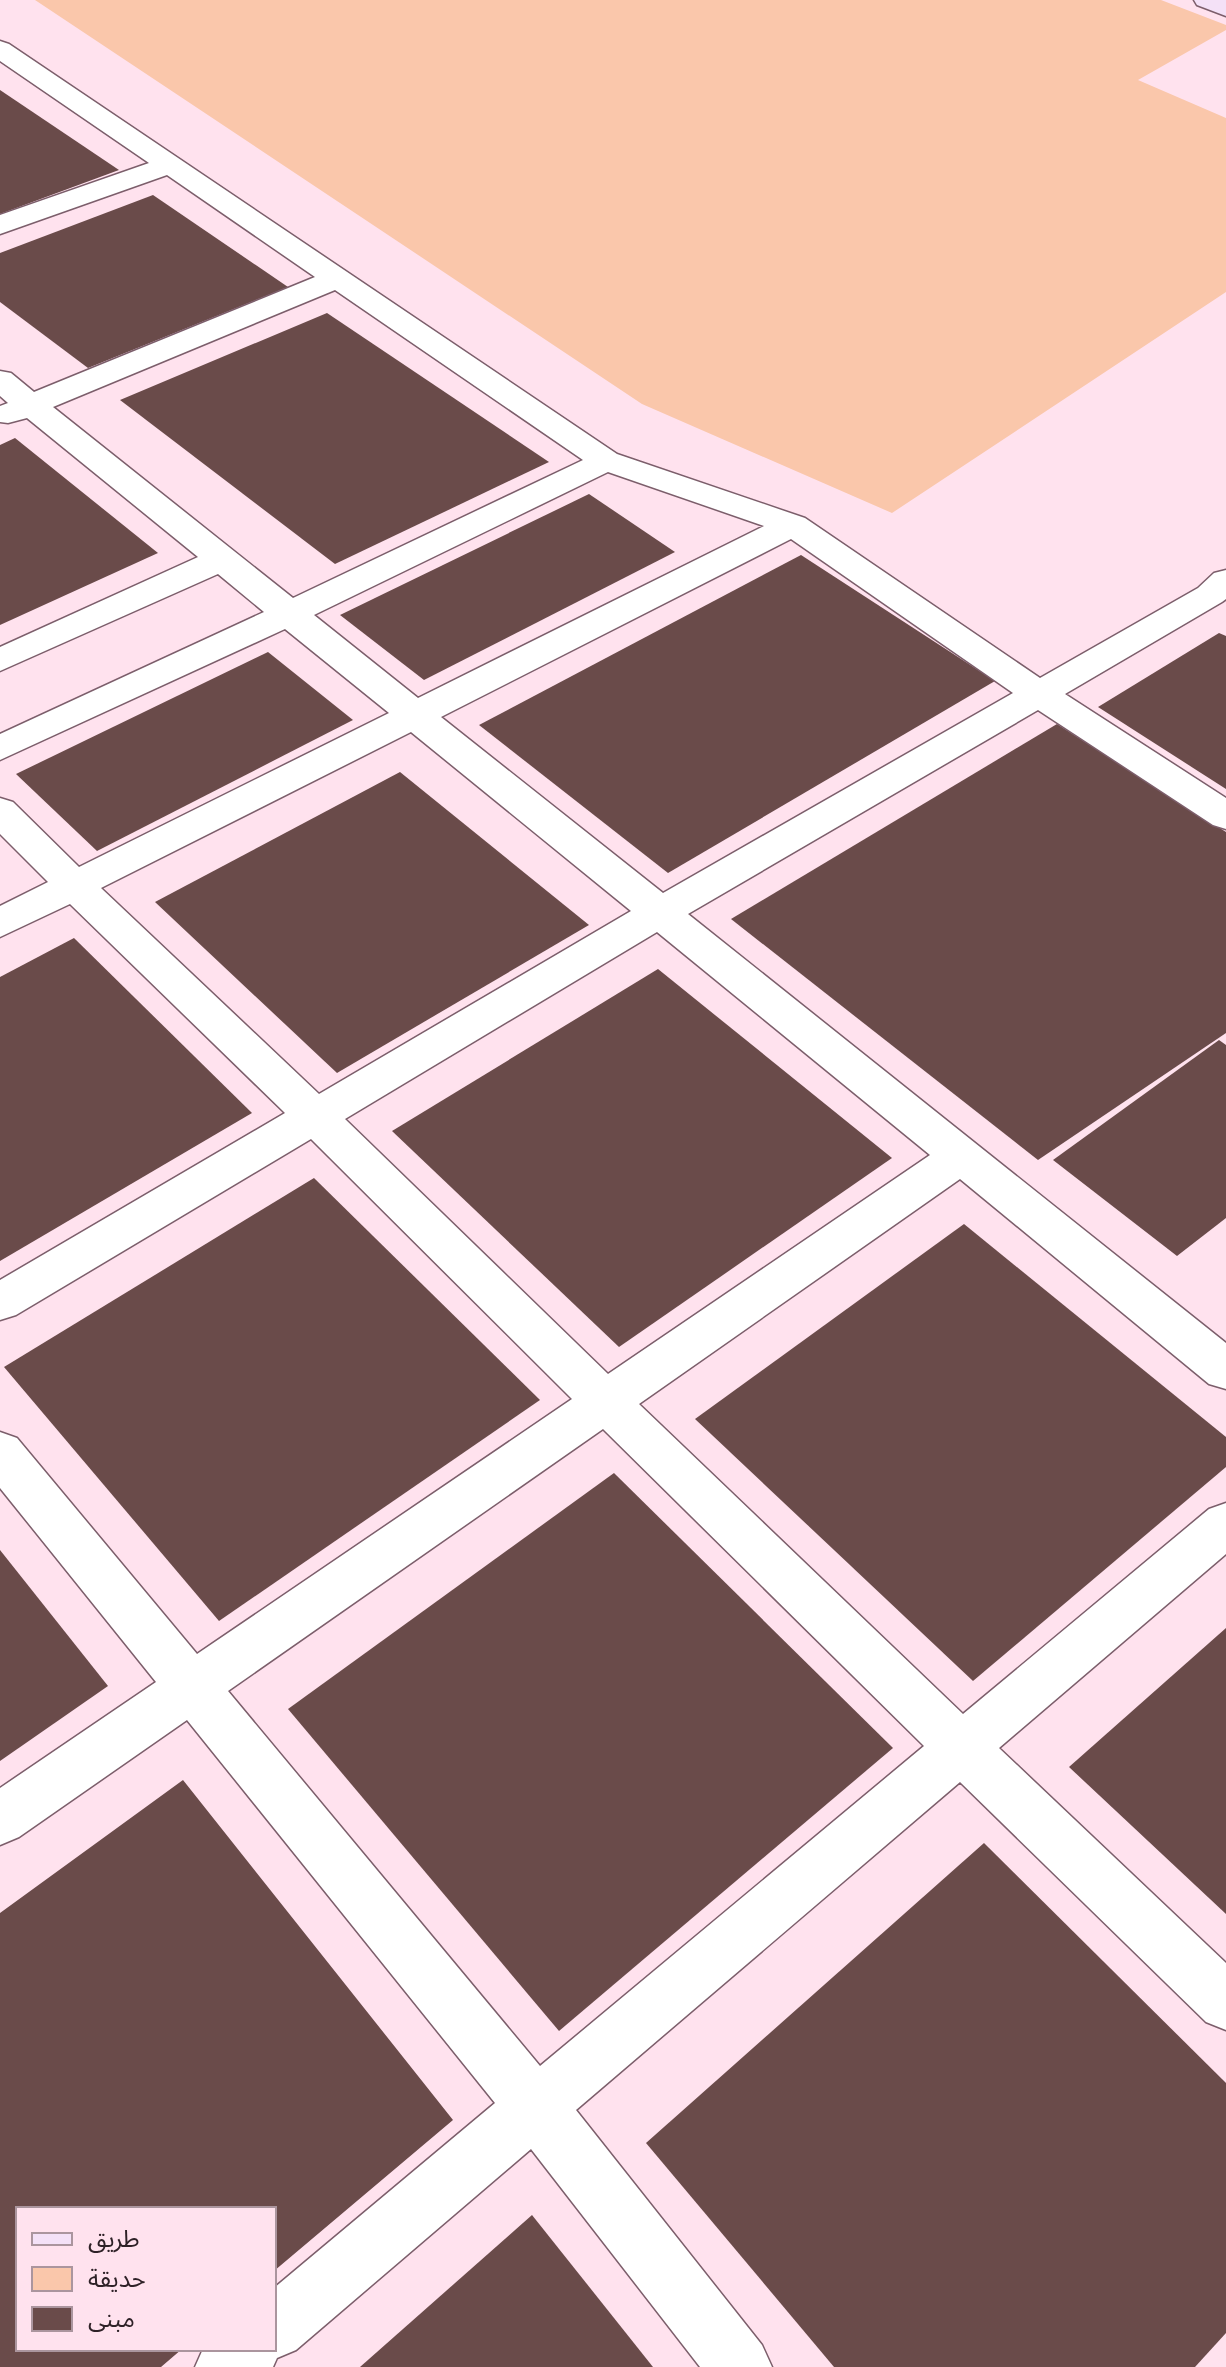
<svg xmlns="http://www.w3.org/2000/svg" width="1226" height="2367" font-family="'Source Sans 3','Noto Sans Arabic',sans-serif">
  <rect width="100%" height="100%" fill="#ffe2ee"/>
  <path fill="#fac7ab" d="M35 0H1161L1226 25V30L1138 80 1226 118V292L892 513 642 404Z"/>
  <g fill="#6a4b4a">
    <path d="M0 90 119 170 0 214Z"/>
    <path d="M153 195 288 287 88 368 0 302V253Z"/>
    <path d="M327 313 549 462 335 564 120 400Z"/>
    <path d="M15 438 158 553 0 625V445Z"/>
    <path d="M589 494 675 552 424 680 340 615Z"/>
    <path d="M801 555 995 681 668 873 479 725Z"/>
    <path d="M1219 633 1226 636V789L1098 707Z"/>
    <path d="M268 652 353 720 97 851 16 774Z"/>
    <path d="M1057 724 1226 832V1033L1038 1160 731 919Z"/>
    <path d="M400 772 589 925 337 1073 155 902Z"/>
    <path d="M74 938 252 1113 0 1261V977Z"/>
    <path d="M658 969 892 1158 619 1347 392 1131Z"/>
    <path d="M1219 1040 1226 1045V1218L1177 1256 1053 1160Z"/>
    <path d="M314 1178 540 1400 219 1621 4 1367Z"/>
    <path d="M964 1224 1226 1437V1467L973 1681 695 1419Z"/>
    <path d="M614 1473 893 1748 559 2031 288 1709Z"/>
    <path d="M0 1550 108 1686 0 1761Z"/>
    <path d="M1226 1628V1914L1069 1767Z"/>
    <path d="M183 1780 453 2120 274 2271V2209H18V2349H182L161 2367H0V1913Z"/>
    <path d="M984 1843 1226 2083V2333L1195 2367H834L646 2143Z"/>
    <path d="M532 2215 653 2367H360Z"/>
  </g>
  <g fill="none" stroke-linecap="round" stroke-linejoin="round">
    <defs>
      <path id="minor" d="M0 41 9 44 617 454 805 518 1040 678 1198 588 1214 573 1226 570V599L1222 602 1065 694 1226 798V829L1213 825 1038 710 688 914 1226 1343V1389L1209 1384 960 1179 639 1404 963 1714 1209 1509 1226 1503V1554L999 1748 1226 1963V2030L1206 2022 960 1782 576 2110 762 2345 772 2367H700L531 2149 296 2350 277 2358 273 2367H195L203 2349H274V2288L495 2103 187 1720 19 1837 0 1845V1788L156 1682 0 1488V1432L17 1438 197 1654 572 1399 311 1139 16 1315 0 1320V1280L285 1113 70 904 0 937V906L48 882 0 834V798L13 802 79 867 389 713 285 629 0 760V734L264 612 218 574 0 671V647L198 557 27 418 8 423 0 422V406L8 403 0 396V371L11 373 34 392 315 277 167 175 0 234V215L149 163 0 61ZM335 290 583 460 293 598 53 407ZM608 472 764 526 418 698 314 615ZM791 539 1013 693 663 893 441 717ZM411 732 631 911 319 1094 101 888ZM657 932 930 1155 608 1374 345 1119ZM603 1429 924 1746 540 2066 228 1691Z"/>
      <path id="secondary" d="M1194 0H1226V16L1197 5Z"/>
    </defs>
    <use href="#minor" stroke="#7c5e6b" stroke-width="3"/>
    <use href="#secondary" stroke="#7c5e6b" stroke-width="3"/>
    <use href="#minor" fill="#fff" fill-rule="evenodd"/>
    <use href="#secondary" fill="#f4e1f7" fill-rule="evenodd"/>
  </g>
  <rect x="16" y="2207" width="260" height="144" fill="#ffe2ee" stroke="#ab959e" stroke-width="2"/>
  <rect x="32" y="2233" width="40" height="12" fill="#f4e1f7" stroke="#ab959e" stroke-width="2"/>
  <text x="88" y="2247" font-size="24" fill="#2e2127">طريق</text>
  <rect x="32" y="2267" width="40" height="24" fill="#fac7ab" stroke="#ab959e" stroke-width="2"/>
  <text x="88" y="2287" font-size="24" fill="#2e2127">حديقة</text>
  <rect x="32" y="2307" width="40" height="24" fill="#6a4b4a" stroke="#ab959e" stroke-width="2"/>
  <text x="88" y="2327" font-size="24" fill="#2e2127">مبنى</text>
</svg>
